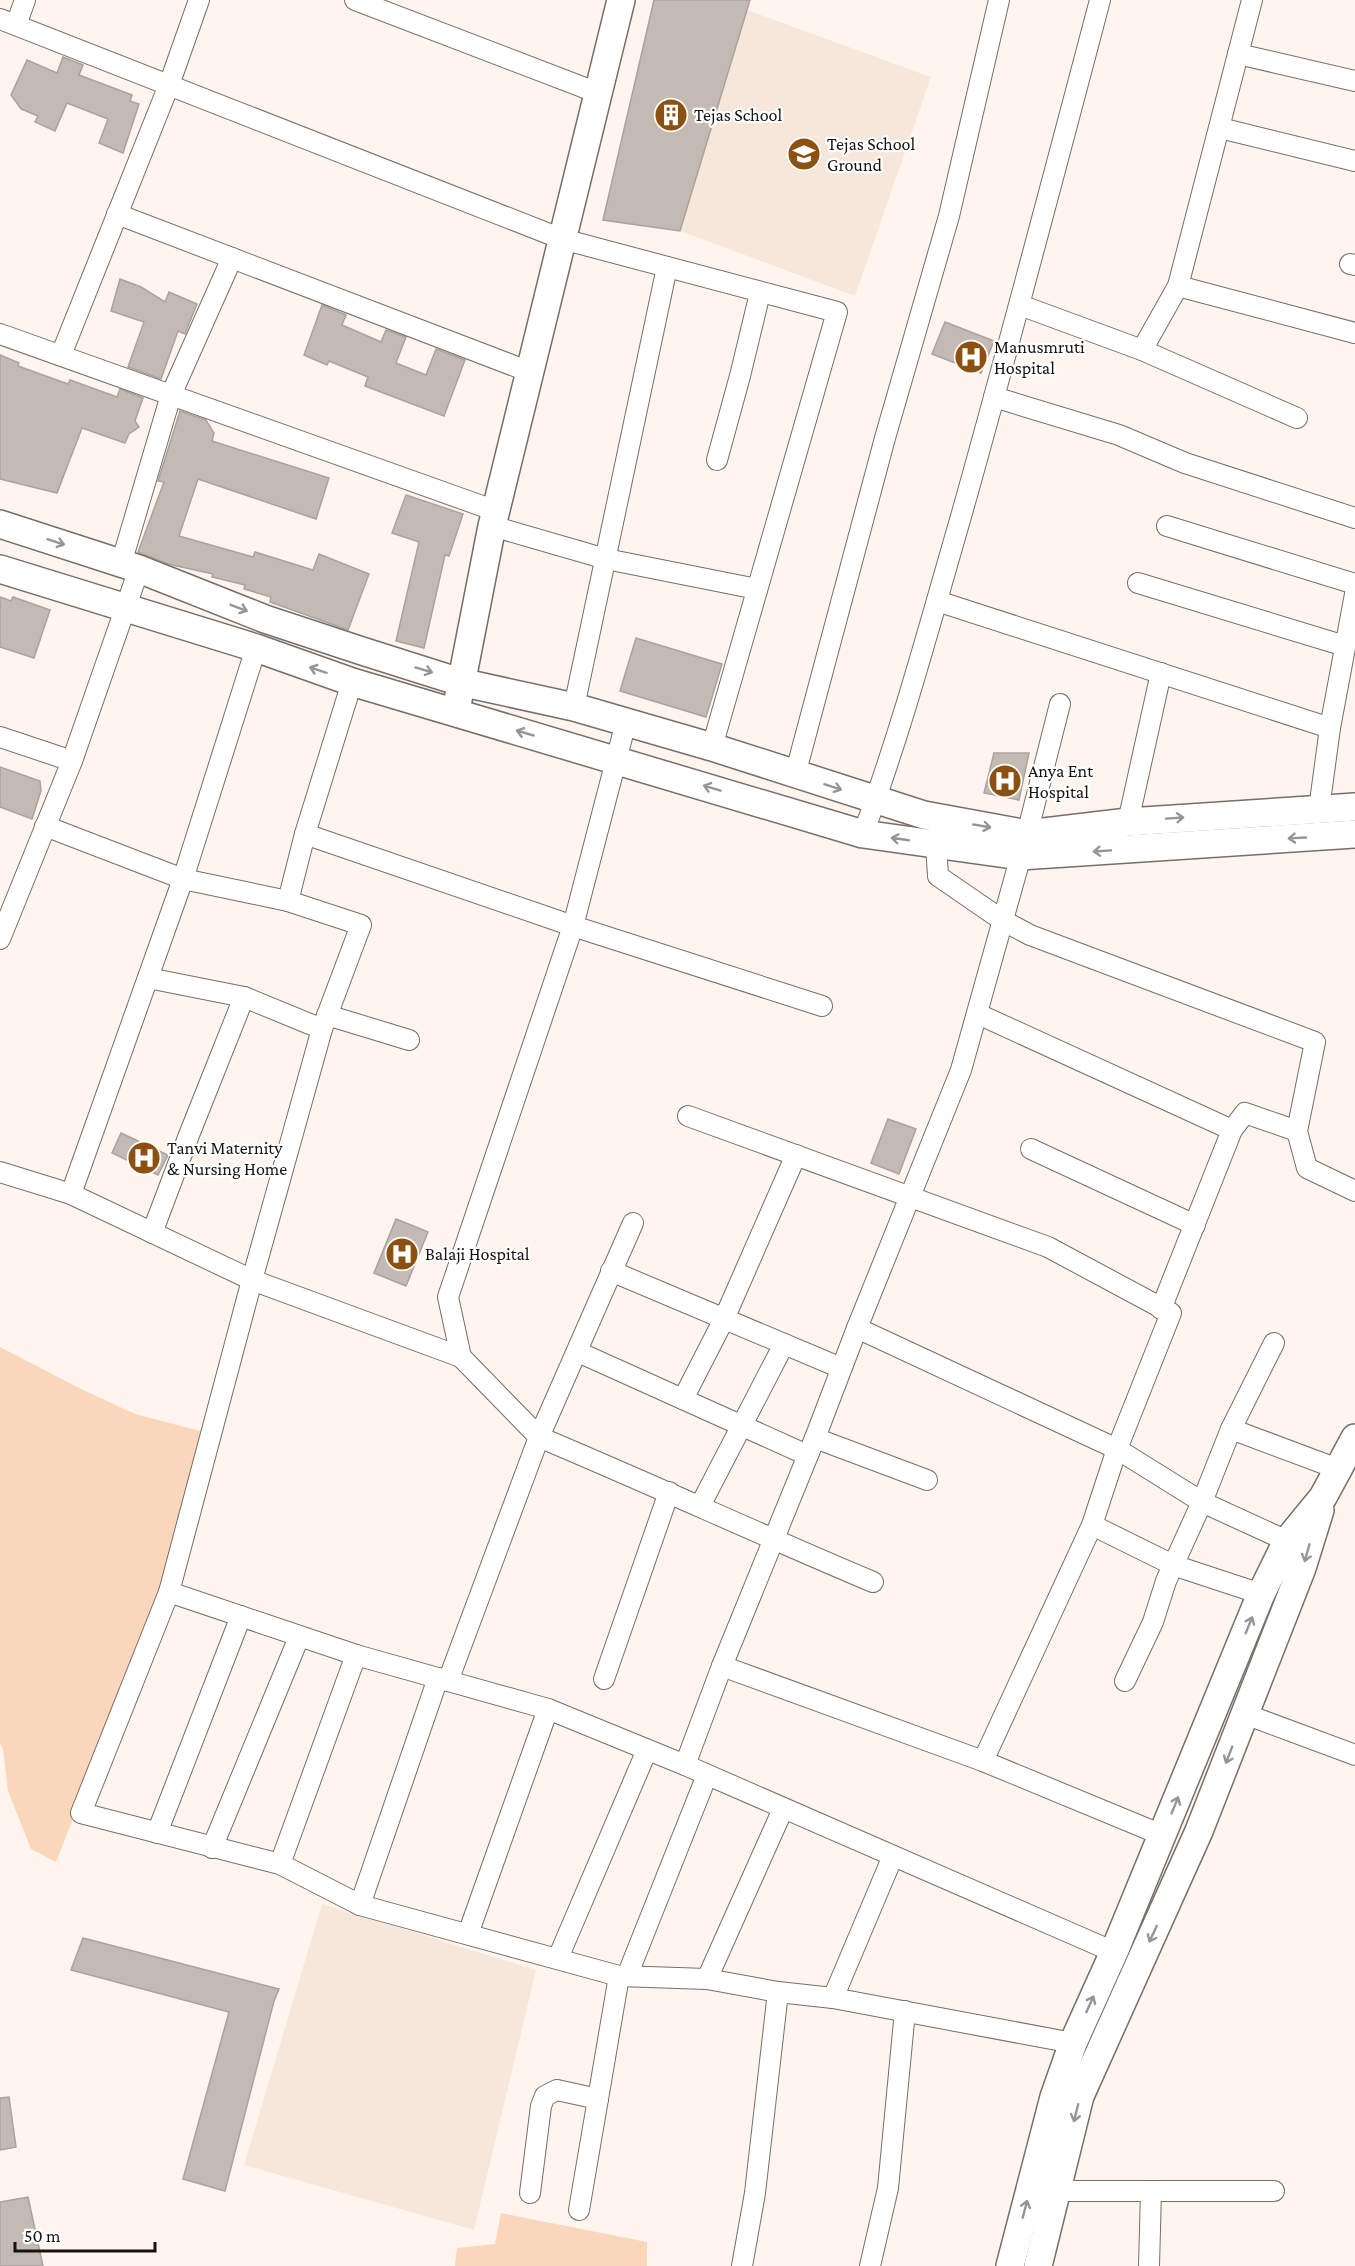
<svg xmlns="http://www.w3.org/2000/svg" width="1355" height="2266" font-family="'Crimson Pro',serif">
  <rect width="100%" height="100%" fill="#fff5ee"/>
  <g fill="#f6e7da">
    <path d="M747 10 931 77 855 296 680 231Z"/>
    <path d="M322 1904 536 1970 474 2230 244 2165Z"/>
  </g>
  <g fill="#fad6ba">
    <path d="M0 1347 81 1389 135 1414 204 1432 162 1590 56 1862 31 1849 8 1791 3 1749 0 1743Z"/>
    <path d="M501 2213 647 2242V2266H455L457 2248 495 2244Z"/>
  </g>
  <g fill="#c3bab3" stroke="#aba29c" stroke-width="1.5">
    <path d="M654 0H750L680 231 603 220Z"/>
    <path d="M63 57 83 65 79 75 132 95 130 101 139 104 123 153 99 143 108 119 67 103 55 131 35 122 38 116 21 109 11 95 27 60 57 73Z"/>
    <path d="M120 279 141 287 165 302 169 292 197 304 185 334 178 331 161 379 128 367 144 322 111 311Z"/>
    <path d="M322 305 346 315 342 325 381 342 386 330 406 337 396 363 426 375 436 349 465 360 444 416 365 386 368 377 329 361 327 365 304 355Z"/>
    <path d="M945 322 994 341 981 373 932 354Z"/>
    <path d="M0 355 19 363 18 366 68 384 70 380 117 397 120 389 143 398 135 421 139 427 129 434 125 443 82 428 57 493 0 479Z"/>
    <path d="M180 411 206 420 214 433 212 441 329 478 316 519 198 479 179 536 253 557 255 552 313 570 319 554 369 574 348 630 270 602 271 597 244 589 245 585 212 577 213 574 168 564 138 552 164 482 158 481Z"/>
    <path d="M406 495 463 514 449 556 445 555 424 648 396 641 419 542 392 533Z"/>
    <path d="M0 597 11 601 13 597 50 610 34 658 0 647Z"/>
    <path d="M636 638 722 664 706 717 620 691Z"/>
    <path d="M994 753H1029L1019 800 984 793Z"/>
    <path d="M0 767 40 781 41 791 32 819 0 807Z"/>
    <path d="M888 1119 916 1129 899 1174 871 1163Z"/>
    <path d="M121 1133 168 1155 158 1175 112 1153Z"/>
    <path d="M396 1219 428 1232 406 1286 374 1273Z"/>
    <path d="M83 1938 279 1989 274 2001 225 2191 183 2179 229 2012 71 1970Z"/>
    <path d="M9 2097 16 2147 0 2150V2098Z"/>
    <path d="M28 2197 43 2266H0V2202Z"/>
  </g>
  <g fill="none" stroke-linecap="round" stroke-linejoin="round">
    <defs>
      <g id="street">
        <path d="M355 0 598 93"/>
        <path d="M0 19 562 239 837 312 712 747"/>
        <path d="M16 25 25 0"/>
        <path d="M1238 54 1355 81"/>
        <path d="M1220 128 1355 161"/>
        <path d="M117 214 530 372"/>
        <path d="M1350 264 1355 265"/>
        <path d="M1178 286 1355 333"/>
        <path d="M1020 305 1142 350 1297 418"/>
        <path d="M0 334 496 511"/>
        <path d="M1142 350 1178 286 1252 0"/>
        <path d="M61 355 169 85 199 0"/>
        <path d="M994 397 1119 435 1185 463 1355 518"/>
        <path d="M717 460 740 376 760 293"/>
        <path d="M492 526 606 559 757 589"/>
        <path d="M1167 526 1355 584"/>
        <path d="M121 564 171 395 232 258"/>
        <path d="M1138 583 1345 646"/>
        <path d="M937 601 1330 728"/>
        <path d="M574 707 667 267"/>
        <path d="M0 737 72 761"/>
        <path d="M795 775 885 438 949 216 999 0"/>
        <path d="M1319 809 1330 728 1355 594"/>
        <path d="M1128 822 1161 673"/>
        <path d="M45 826 183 879 288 901 361 925 322 1029 252 1280 169 1592 81 1813 280 1864 360 1905 619 1976 707 1979 778 1992 833 1998 1073 2043"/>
        <path d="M938 833 936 844 938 876 1002 920 1030 935 1315 1042 1297 1131 1307 1168 1355 1191"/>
        <path d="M305 834 573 926 822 1006"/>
        <path d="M863 834C902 729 931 620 962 513 1010 342 1055 171 1100 0"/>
        <path d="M288 901 305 834 352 682"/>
        <path d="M0 939 72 761 139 569"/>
        <path d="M148 978 244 997 322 1029"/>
        <path d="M978 1014 1232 1130"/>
        <path d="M327 1015 409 1040"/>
        <path d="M688 1116 1048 1247 1171 1313 1117 1449 1092 1525 983 1761"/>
        <path d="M1031 1149 1195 1225"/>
        <path d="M0 1172 71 1194 252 1280 461 1357"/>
        <path d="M71 1194 183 879 256 648"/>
        <path d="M633 1223 539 1437C651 1484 761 1535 873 1582"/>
        <path d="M152 1233 189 1135 244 997"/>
        <path d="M611 1271 841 1368"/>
        <path d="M1161 1309 1232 1130 1245 1113 1297 1131"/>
        <path d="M857 1328 1117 1449 1202 1502 1287 1541"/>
        <path d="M578 1352 807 1455"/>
        <path d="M683 1399 724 1319 796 1155"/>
        <path d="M1231 1429 1338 1469"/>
        <path d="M815 1438 927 1480"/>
        <path d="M700 1506 784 1344"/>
        <path d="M1092 1525 1173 1565 1261 1594"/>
        <path d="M169 1592 356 1655 548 1709 685 1765 1114 1952"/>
        <path d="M722 1666 983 1761 1162 1835"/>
        <path d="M604 1679 669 1492"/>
        <path d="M448 1681 539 1437 461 1357 448 1297 573 926 626 722"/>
        <path d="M1125 1681 1153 1622 1166 1581 1202 1502 1231 1429 1274 1343"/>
        <path d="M1245 1714 1355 1755"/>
        <path d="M685 1765 722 1666 815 1438 857 1328 961 1070 1027 834 1060 704"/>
        <path d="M157 1833 241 1616"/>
        <path d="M212 1848 299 1637"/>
        <path d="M280 1864 356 1655"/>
        <path d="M360 1905 438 1678"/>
        <path d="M468 1934 548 1709"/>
        <path d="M558 1958 647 1750"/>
        <path d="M627 1976 707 1775"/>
        <path d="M707 1979 783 1809"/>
        <path d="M833 1998 893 1856"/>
        <path d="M1057 2191H1274"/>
        <path d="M530 2193 541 2106 545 2096 557 2090 598 2099"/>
        <path d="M579 2210 619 1976"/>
        <path d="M742 2266 755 2193 778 1992"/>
        <path d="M870 2266 888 2188 905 2011"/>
        <path d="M1149 2266 1151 2191"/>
      </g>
      <g id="secondary">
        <path d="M0 524 139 569 265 619 362 651 460 682 574 707 712 747 924 815 1027 834 1128 822 1355 807"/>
        <path d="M0 569 256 648 352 682 863 834 1020 856 1355 834"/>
        <path d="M458 700 492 526 621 0"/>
        <path d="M1010 2266 1054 2097 1073 2043 1114 1952 1261 1594 1287 1541 1323 1497 1355 1438"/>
        <path d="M1038 2266 1080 2096 1199 1831 1302 1568 1320 1510"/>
      </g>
    </defs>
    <use href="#street" stroke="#766e67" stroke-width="22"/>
    <use href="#secondary" stroke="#766e67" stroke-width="30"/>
    <use href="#street" stroke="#fff" stroke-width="20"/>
    <use href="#secondary" stroke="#fff" stroke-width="27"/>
  </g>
  <defs><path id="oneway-shaft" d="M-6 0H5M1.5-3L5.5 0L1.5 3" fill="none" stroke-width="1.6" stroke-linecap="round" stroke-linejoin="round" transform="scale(1.5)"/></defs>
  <g stroke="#969594">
    <use href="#oneway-shaft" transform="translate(56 542) rotate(18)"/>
    <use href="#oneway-shaft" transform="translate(239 608) rotate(21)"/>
    <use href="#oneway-shaft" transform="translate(318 670) rotate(-161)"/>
    <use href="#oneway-shaft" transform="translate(424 670) rotate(17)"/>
    <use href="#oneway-shaft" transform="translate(525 733) rotate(-164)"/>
    <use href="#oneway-shaft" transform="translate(833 787) rotate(18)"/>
    <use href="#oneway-shaft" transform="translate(712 788) rotate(-163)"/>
    <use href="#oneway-shaft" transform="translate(1175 818) rotate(-4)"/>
    <use href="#oneway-shaft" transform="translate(982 826) rotate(10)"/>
    <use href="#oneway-shaft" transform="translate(1297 838) rotate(177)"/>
    <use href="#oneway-shaft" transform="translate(900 839) rotate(-172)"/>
    <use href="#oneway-shaft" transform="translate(1102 851) rotate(176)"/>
    <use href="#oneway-shaft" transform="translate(1307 1553) rotate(106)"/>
    <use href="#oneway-shaft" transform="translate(1249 1625) rotate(-68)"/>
    <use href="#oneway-shaft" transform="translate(1229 1755) rotate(111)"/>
    <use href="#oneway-shaft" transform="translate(1175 1805) rotate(-68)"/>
    <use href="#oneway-shaft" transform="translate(1153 1934) rotate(115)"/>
    <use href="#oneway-shaft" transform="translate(1090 2004) rotate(-66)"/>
    <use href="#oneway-shaft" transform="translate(1076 2113) rotate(104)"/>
    <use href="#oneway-shaft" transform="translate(1025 2209) rotate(-75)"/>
  </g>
  <defs>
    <symbol id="building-disc" viewBox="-11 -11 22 22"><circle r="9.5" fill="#8c5011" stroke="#fff"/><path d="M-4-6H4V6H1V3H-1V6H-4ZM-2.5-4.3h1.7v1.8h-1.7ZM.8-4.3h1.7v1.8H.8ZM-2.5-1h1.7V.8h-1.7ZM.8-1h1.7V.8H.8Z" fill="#fff"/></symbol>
    <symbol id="school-disc" viewBox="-11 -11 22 22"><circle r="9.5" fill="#8c5011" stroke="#fff"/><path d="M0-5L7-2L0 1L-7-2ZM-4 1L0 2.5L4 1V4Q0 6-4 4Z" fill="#fff"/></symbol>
    <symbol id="hospital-disc" viewBox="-11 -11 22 22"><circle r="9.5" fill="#8c5011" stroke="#fff"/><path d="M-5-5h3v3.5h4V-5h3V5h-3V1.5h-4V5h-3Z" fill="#fff"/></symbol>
  </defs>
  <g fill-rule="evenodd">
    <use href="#building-disc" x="652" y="96" width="38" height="38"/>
    <use href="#school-disc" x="785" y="135" width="38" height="38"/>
    <use href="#hospital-disc" x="952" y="338" width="38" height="38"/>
    <use href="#hospital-disc" x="986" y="762" width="38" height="38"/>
    <use href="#hospital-disc" x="125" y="1139" width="38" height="38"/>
    <use href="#hospital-disc" x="383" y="1235" width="38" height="38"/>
  </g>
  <g text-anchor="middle" stroke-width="4.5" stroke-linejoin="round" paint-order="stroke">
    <g font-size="18" fill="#161311" stroke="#fff" text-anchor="start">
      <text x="694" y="121">Tejas School</text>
      <text x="827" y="150">Tejas School<tspan x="827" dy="21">Ground</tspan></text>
      <text x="994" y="353">Manusmruti<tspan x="994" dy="21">Hospital</tspan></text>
      <text x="1028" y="777">Anya Ent<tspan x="1028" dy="21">Hospital</tspan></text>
      <text x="167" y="1154">Tanvi Maternity<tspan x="167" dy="21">&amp; Nursing Home</tspan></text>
      <text x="425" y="1260">Balaji Hospital</text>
    </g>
  </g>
  <path d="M15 2242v9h140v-9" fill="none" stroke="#161311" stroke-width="3"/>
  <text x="24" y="2242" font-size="18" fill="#161311" stroke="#ffffff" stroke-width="4.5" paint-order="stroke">50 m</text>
</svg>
